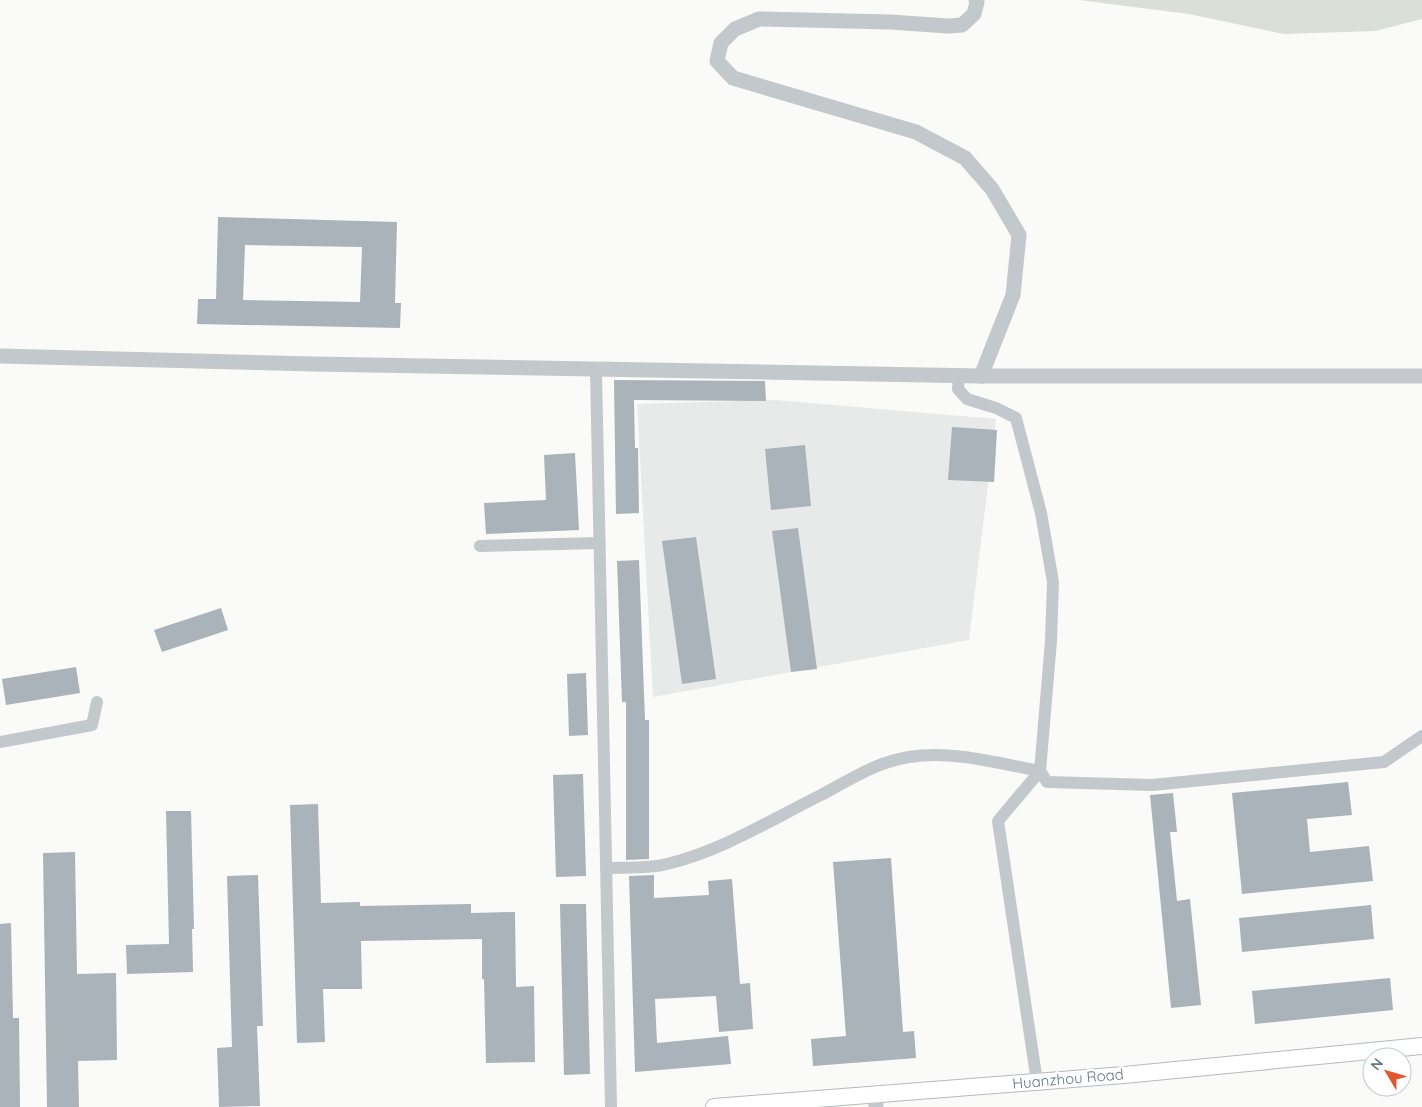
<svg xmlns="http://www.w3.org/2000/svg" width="1422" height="1107" font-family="Quicksand,sans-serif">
  <rect width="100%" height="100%" fill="#fafaf8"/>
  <path fill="#e8e9e9" d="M775 400 996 419 969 640 653 697 637 404Z"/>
  <path fill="#dadfd7" d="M1079 0H1422V19L1375 31 1284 34 1189 14Z"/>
  <g fill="#aab3b9" fill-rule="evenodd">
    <path d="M218 217 397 222 395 303H401L400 328 197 324 198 299H216ZM245 245 362 247 360 302 243 300Z"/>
    <path d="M614 380 765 381 766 401 634 400 635 448H638L639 513 616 514Z"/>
    <path d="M952 427 997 430 994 482 948 480Z"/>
    <path d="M805 445 811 506 771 510 765 449Z"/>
    <path d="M575 453 579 530 486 534 484 503 546 500 544 455Z"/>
    <path d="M798 528 817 669 791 672 772 531Z"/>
    <path d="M696 537 716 679 682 684 662 541Z"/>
    <path d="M639 560 645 720H649V859L626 860V702H622L617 561Z"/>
    <path d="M221 608 228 630 162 652 154 630Z"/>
    <path d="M76 667 80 693 6 705 2 679Z"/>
    <path d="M586 673 588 735 569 736 567 674Z"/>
    <path d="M583 774 586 876 556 877 553 775Z"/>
    <path d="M1348 782 1352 815 1307 819 1310 852 1369 846 1373 881 1242 894 1232 793Z"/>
    <path d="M1173 793 1177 832H1170L1177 901 1190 899 1201 1005 1171 1008 1150 795Z"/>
    <path d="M318 804 321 903 360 902V906L471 904V913L515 912 516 987 534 986 535 1062 486 1063 484 979H482V939L361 941 362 989H323L325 1042 297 1043 290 805Z"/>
    <path d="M166 811H191L194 929H192L193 972 127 974 126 945 169 944Z"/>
    <path d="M75 852 77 974 116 973 117 1060 78 1061 79 1107H47L43 853Z"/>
    <path d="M891 858 903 1032 914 1031 916 1058 813 1066 811 1039 846 1036 833 862Z"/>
    <path d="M258 875 263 1026H257L260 1106 219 1107 217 1048 232 1047 227 876Z"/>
    <path d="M654 875V898L709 895 708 881 732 879 740 984 750 983 753 1029 719 1032 716 996 655 999 657 1043 728 1036 731 1064 635 1072 629 876Z"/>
    <path d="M560 904H586L590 1074 564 1075Z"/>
    <path d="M1371 905 1374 939 1242 952 1239 918Z"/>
    <path d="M11 923 13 1018H19L20 1107H0V924Z"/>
    <path d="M1390 978 1393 1010 1255 1024 1252 991Z"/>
  </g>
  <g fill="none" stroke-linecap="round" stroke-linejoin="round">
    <defs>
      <path id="secondary" d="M714 1107 1124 1075 1422 1046"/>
    </defs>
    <use href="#secondary" stroke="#b3babf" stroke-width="18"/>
    <g stroke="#c3c8cc" stroke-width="12">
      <path d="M596 370 611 1107"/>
      <path d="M959 375 958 389 967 399 996 408 1016 418 1041 513 1053 582 1051 641 1040 771 1047 782 1152 785 1384 762 1422 736"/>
      <path d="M480 546 599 543"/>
      <path d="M0 742 92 725 97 702"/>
      <path d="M606 868C625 867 649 869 667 864 721 851 769 821 819 796 850 780 873 763 909 757 952 750 997 763 1040 771"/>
      <path d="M1037 1082 998 821 1040 771"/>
    </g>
    <g stroke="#c3c8cc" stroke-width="15">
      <path d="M976 0 977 2 974 14 962 25 948 26 890 22 759 19 735 29 721 43 717 61 733 78 916 132 965 158 992 189 1019 235 1013 295 981 376"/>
      <path d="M0 356 314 364 981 376H1422"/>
      <path d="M875 1094 876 1107"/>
    </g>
    <use href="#secondary" stroke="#fff" stroke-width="16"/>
  </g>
  <g text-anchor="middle" stroke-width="5" stroke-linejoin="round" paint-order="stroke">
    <g font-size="15" fill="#657683" stroke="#fff">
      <text transform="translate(1068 1079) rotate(-5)" y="5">Huanzhou Road</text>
    </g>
  </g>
  <g transform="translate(1387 1072) rotate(308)"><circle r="24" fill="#ffffff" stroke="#c1c8cd"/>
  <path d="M0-4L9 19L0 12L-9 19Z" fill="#e4572e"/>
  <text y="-8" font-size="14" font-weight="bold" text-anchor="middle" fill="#657683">N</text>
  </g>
</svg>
